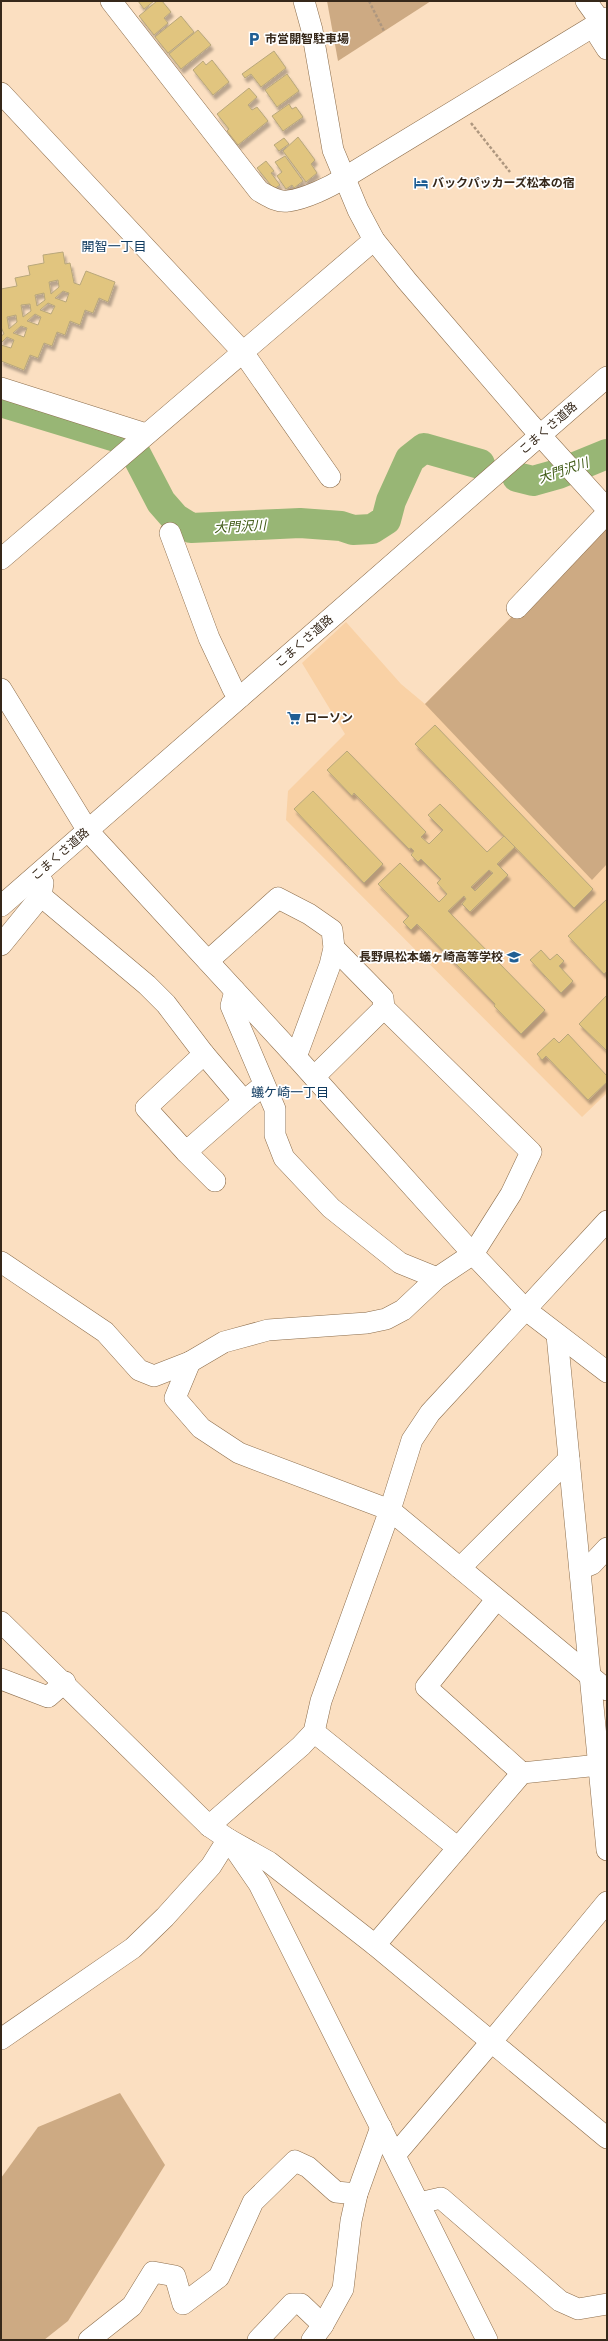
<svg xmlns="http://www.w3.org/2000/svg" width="608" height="2341" font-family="'Exo 2','Noto Sans JP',sans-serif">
  <defs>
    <filter id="shadow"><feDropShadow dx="2.5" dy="4.5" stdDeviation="1" flood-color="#0004"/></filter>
  </defs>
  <rect width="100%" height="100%" fill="#fbdfc1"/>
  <path fill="#f9d1a5" d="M604 524 607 527V1093L582 1117 286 820 288 791 345 734 302 663 346 622 401 684 425 704Z"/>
  <g fill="#cdaa83">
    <path d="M327 1H431L338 61Z"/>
    <path d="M604 524 607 527V864L592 880 425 704Z"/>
    <path d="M120 2093 165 2165 68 2321 44 2340H1V2178L38 2127Z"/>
  </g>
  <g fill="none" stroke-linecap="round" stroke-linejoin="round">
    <g stroke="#98b675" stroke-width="30">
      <path d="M1 402 122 439 136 454 161 502 175 518 191 528 300 523 341 526 353 530 372 529 386 520 391 501 410 459 424 448 480 464"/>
      <path d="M517 477 533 481 558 474 607 454"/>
    </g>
  </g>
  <g fill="#e1c57f" stroke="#b8a77b" fill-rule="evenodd" filter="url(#shadow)">
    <path d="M138 1H154L144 9Z"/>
    <path d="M157 1H162L171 12 164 18 168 23 154 35 139 16Z"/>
    <path d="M181 16 194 32 168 53 155 37Z"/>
    <path d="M198 30 211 45 181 69 169 54Z"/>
    <path d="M274 51 286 68 261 87 251 74 245 78 242 74Z"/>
    <path d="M212 60 229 82 213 95 193 70 203 61 206 65Z"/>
    <path d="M287 74 299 91 277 107 265 90Z"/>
    <path d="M249 88 257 97 248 105 252 110 257 107 268 121 238 145 227 131 229 129 217 114Z"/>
    <path d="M289 104 292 109 296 107 303 117 283 131 272 116Z"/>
    <path d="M298 137 315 160 311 164 317 173 306 182 283 151Z"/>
    <path d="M284 138 289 144 279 151 274 145Z"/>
    <path d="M285 156 303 181 294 188 292 185 286 189 277 176 282 172 275 162Z"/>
    <path d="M266 161 274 171 271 173 280 185 274 189 257 168Z"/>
    <path d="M63 252 65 264 70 263 74 283 80 285 86 271 115 282 108 302 99 298 93 313 85 310 80 325 70 321 65 335 57 332 52 346 44 343 38 358 30 355 24 370 1 361V345L11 348 14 340 7 337 1 343V336L4 334 1 327V289L17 286 15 278 30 275 28 266 44 263 43 255ZM58 280 59 287 51 294 49 282ZM63 291 69 293 66 302 55 298ZM44 293 45 300 37 306 35 295ZM48 303 55 306 51 314 40 310ZM30 304 31 311 23 317 21 305ZM35 314 41 317 38 325 27 321ZM16 315 17 322 9 329 7 317ZM21 326 27 328 24 337 13 333Z"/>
    <path d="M435 725 593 889 574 908 415 744Z"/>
    <path d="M347 751 426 832 421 837 429 844 443 830 428 815 440 804 487 852 504 836 515 847 497 864 508 875 470 912 462 904 466 899 464 896 448 911 545 1010 521 1034 494 1006 495 1004 417 924 411 930 403 922 409 916 378 884 400 863 439 902 447 894 437 883 441 879 421 859 418 862 411 855 414 851 411 848 409 849 354 793 352 796 327 770ZM489 870 493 873 475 891 471 887Z"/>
    <path d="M313 791 383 864 364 883 294 809Z"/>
    <path d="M607 899V971L604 974 568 936Z"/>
    <path d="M541 950 550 960 557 954 564 961 559 966 573 981 561 993 530 960Z"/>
    <path d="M607 995V1051L579 1024Z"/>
    <path d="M568 1034 607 1076V1082L588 1100 546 1056 542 1060 537 1054 554 1038 559 1043Z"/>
  </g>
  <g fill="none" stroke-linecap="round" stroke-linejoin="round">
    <defs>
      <g id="minor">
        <path d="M111 1 259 191C268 196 278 203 288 201 305 199 330 187 344 178L607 18"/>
        <path d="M304 1 312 30 333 150 358 210 374 240 407 281 530 424 607 509"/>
        <path d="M586 1 601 22"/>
        <path d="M593 27 607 49"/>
        <path d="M1 93 242 351 330 477"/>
        <path d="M1 388 146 434"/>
        <path d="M170 533 209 638 233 689 240 697"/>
        <path d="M1 559 374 240"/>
        <path d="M517 608 607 513"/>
        <path d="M1 689 88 831 296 1057 473 1254 526 1310 607 1372"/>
        <path d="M41 896 147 985 166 1004 204 1054 244 1101 264 1085"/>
        <path d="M1 906 607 377"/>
        <path d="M1 945 41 896 43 883"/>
        <path d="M208 961 278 898 309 914 332 930 334 948 330 965 296 1057"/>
        <path d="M235 991 231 1006 275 1109V1135L284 1158 331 1208 400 1263 437 1278"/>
        <path d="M204 1054 146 1108 186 1152 244 1101"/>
        <path d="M314 1077 384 1008"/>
        <path d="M186 1152 215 1181"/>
        <path d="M1 1262 105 1332 139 1370 154 1376 190 1362 224 1342 268 1330 367 1323 386 1319 403 1310 437 1278 473 1254 511 1194 531 1152 384 1008 383 998 334 948"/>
        <path d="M557 1335 607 1850"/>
        <path d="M190 1362 175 1398 201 1428 239 1453 390 1510 607 1690"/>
        <path d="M460 1568 569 1459"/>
        <path d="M580 1569 592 1564 607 1548"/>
        <path d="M496 1600 426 1687 522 1773"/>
        <path d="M1 1622 209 1826 228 1839 269 1862 375 1945 607 2138"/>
        <path d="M1 1679 48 1697 65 1682"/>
        <path d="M314 1732 458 1848"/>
        <path d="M209 1826 301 1746 314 1732 321 1701 390 1510 412 1440 430 1413 607 1221"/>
        <path d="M375 1945 522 1773 599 1765"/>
        <path d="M1 2039 133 1948 165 1917 211 1866 228 1839 259 1884 487 2340"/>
        <path d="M395 2155 492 2041 607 1902"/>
        <path d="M419 2203 441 2198 560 2301 578 2309 607 2304"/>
        <path d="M89 2340 132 2306 153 2272 175 2276 183 2304 219 2277 253 2202 295 2161 308 2167 336 2192 357 2194"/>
        <path d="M258 2340 292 2304H301L323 2325"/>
        <path d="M312 2340 323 2325 343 2289 351 2221 357 2194 381 2127"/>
      </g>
    </defs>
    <use href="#minor" stroke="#8c6d4b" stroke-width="22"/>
    <g stroke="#ae977f" stroke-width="2.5" stroke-dasharray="3 2" stroke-linecap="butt">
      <path d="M369 1 384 31"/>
      <path d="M471 123 510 172"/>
    </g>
    <use href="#minor" stroke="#fff" stroke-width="21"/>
  </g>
  <defs>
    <symbol id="parking-bare" viewBox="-9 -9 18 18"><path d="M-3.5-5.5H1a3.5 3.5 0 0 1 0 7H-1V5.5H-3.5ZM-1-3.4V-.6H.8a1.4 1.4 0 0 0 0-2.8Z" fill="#205e94" stroke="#fff" stroke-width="2.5" paint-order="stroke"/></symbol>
    <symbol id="hotel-bare" viewBox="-9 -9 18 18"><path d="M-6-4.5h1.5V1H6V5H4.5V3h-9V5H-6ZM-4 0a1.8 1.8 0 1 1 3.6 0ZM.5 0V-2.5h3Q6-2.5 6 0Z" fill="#205e94" stroke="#fff" stroke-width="2.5" paint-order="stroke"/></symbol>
    <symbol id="supermarket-bare" viewBox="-9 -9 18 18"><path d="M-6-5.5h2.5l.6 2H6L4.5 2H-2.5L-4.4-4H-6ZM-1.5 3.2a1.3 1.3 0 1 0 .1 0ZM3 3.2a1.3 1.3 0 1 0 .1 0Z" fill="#205e94" stroke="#fff" stroke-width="2.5" paint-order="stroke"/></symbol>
    <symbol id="school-bare" viewBox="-9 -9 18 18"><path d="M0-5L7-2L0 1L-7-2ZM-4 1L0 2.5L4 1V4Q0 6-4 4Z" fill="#205e94" stroke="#fff" stroke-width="2.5" paint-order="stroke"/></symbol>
  </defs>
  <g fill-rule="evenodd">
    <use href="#parking-bare" x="244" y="29" width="20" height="20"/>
    <use href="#hotel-bare" x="411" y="173" width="20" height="20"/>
    <use href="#supermarket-bare" x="284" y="708" width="20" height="20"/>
    <use href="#school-bare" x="504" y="947" width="20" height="20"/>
  </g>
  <g text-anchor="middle" stroke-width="3.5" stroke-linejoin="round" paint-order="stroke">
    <g font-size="12" font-weight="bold" fill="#36281a" stroke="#fff" text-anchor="start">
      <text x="265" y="43">市営開智駐車場</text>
      <text x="432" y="187">バックパッカーズ松本の宿</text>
      <text x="305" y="722">ローソン</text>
      <text x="503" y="961" text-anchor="end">長野県松本蟻ヶ崎高等学校</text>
    </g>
    <g font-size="12" fill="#36281a" stroke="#fff">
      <text transform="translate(548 428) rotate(-41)" y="4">こまくさ道路</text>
      <text transform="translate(304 641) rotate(-41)" y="4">こまくさ道路</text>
      <text transform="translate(60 854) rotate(-41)" y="4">こまくさ道路</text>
    </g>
    <g font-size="13" fill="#103b60" stroke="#fff">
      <text x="114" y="251">開智一丁目</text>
      <text x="290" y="1097">蟻ケ崎一丁目</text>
    </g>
    <g font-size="13" font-style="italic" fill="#3e5914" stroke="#fff">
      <text transform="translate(563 470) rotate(-19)" y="5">大門沢川</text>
      <text transform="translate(240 526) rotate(-3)" y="5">大門沢川</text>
    </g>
  </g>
  <rect width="608" height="2341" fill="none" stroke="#36281a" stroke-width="4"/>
</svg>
